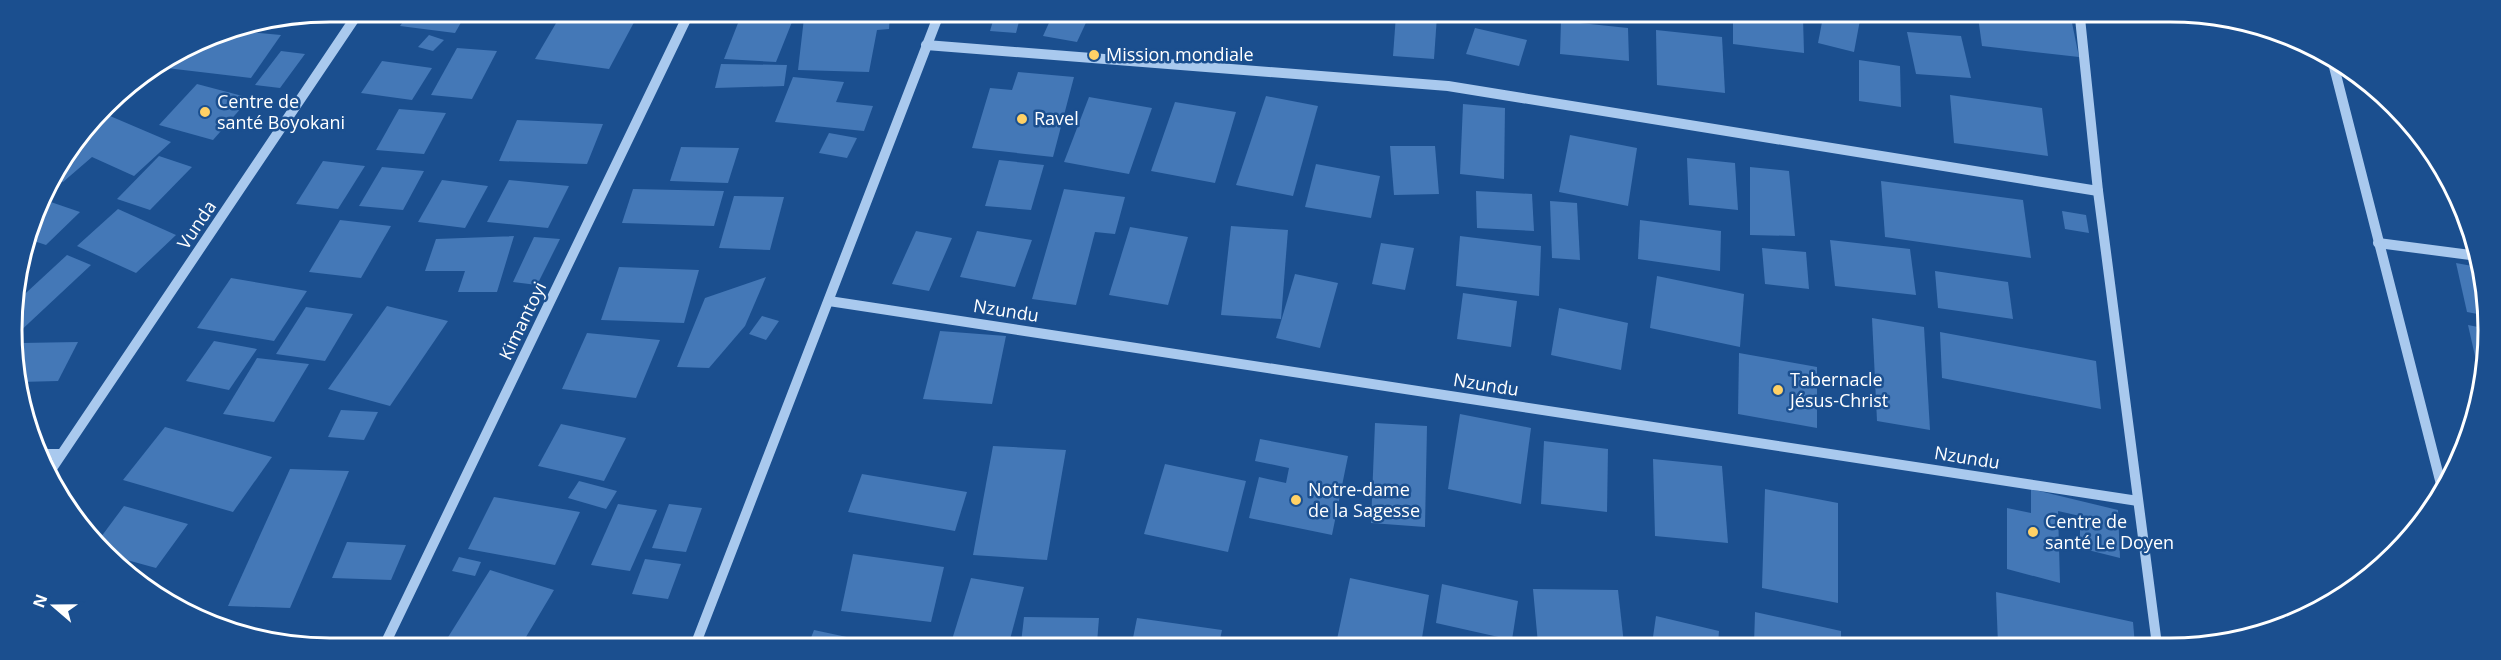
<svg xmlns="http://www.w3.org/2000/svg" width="2501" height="660" font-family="'Open Sans',sans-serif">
  <rect width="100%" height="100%" fill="#1b4f8f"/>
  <g fill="#4478b7">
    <path d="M410 12H467L455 33 400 26Z"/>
    <path d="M477 12 501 13 496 22 473 21Z"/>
    <path d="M562 13H639L609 69 535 59Z"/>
    <path d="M647 13H669L666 20 644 18Z"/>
    <path d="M860 14H890L889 29 877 30 869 72 798 70 804 18Z"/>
    <path d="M995 14H1021L1016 33 990 31Z"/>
    <path d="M1053 14H1090L1077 42 1043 36Z"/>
    <path d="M1396 15 1437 16 1434 59 1393 56Z"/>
    <path d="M1733 16 1803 18 1804 53 1733 44Z"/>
    <path d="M1823 17H1847L1860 20 1854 52 1818 43Z"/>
    <path d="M1978 17 2071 18 2079 57 1982 46Z"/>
    <path d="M740 18 792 22 776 62 724 59Z"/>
    <path d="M1561 21 1628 28 1629 61 1560 54Z"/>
    <path d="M1475 28 1527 40 1519 66 1466 54Z"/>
    <path d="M1656 30 1722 37 1725 93 1657 85Z"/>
    <path d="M236 31 281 35 251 78 158 67 209 36Z"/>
    <path d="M1907 32 1961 36 1971 78 1916 74Z"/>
    <path d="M429 35 444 40 433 51 418 47Z"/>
    <path d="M457 48 497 51 472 99 431 95Z"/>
    <path d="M281 51 305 54 280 88 255 85Z"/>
    <path d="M1859 60 1900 66 1901 107 1859 101Z"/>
    <path d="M382 61 432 68 412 100 361 93Z"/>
    <path d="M721 64 787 65 784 86 715 88Z"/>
    <path d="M1018 72 1074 77 1053 157 972 148 990 88 1012 90Z"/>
    <path d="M793 77 844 82 836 102 873 106 864 131 775 122Z"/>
    <path d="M197 84 250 98 213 140 159 125Z"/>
    <path d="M1950 95 2042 108 2048 156 1954 143Z"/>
    <path d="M1266 96 1318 106 1293 196 1236 185Z"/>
    <path d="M1089 97 1152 108 1129 174 1064 162Z"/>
    <path d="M1175 102 1236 112 1215 183 1151 171Z"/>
    <path d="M1463 104 1505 108 1504 179 1460 174Z"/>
    <path d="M399 109 446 113 424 154 376 150Z"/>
    <path d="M103 113 171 142 134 176 92 157 63 182 54 178Z"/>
    <path d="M517 120 603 124 587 164 499 161Z"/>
    <path d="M829 133 857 138 847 158 819 153Z"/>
    <path d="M1570 135 1637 148 1628 206 1559 192Z"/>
    <path d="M1390 146H1435L1439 194 1394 195Z"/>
    <path d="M681 147 739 148 728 183 670 181Z"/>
    <path d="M159 156 192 167 150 210 117 199Z"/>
    <path d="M1687 158 1735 163 1738 210 1689 205Z"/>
    <path d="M999 160 1044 165 1031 210 985 206Z"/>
    <path d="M323 161 365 166 338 209 296 204Z"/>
    <path d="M1316 164 1380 176 1371 218 1305 207Z"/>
    <path d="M382 167 424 171 403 210 359 206Z"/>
    <path d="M1750 167 1789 171 1795 236 1750 235Z"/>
    <path d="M442 180 488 186 465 228 418 222Z"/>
    <path d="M509 180 569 186 548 228 487 222Z"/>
    <path d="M1881 181 2023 200 2031 258 1885 237Z"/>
    <path d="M633 189 724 191 714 226 622 223Z"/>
    <path d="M1064 189 1125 197 1115 234 1095 232 1076 305 1032 299Z"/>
    <path d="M1476 191 1532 194 1534 231 1477 228Z"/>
    <path d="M734 196 784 197 770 250 719 248Z"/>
    <path d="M42 199 80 212 46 245 31 240Z"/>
    <path d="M1550 201 1577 203 1580 260 1552 258Z"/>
    <path d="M118 209 176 235 136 273 77 246Z"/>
    <path d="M2062 211 2086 215 2089 233 2065 229Z"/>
    <path d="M340 220 391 226 361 278 309 272Z"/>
    <path d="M1640 220 1721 231 1720 271 1638 259Z"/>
    <path d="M1231 226 1288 230 1281 319 1221 315Z"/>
    <path d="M1130 227 1188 237 1168 305 1109 295Z"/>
    <path d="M916 231 952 238 929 291 892 284Z"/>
    <path d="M977 231 1032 240 1015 287 960 277Z"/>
    <path d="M514 236 497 292H458L465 271H425L436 239Z"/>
    <path d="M1460 236 1541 246 1539 296 1456 286Z"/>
    <path d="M534 237 560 239 537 285 513 282Z"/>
    <path d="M1830 240 1910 249 1916 295 1835 286Z"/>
    <path d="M1381 243 1414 248 1405 290 1372 284Z"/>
    <path d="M1762 248 1806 252 1809 289 1765 284Z"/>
    <path d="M67 255 91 265 15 336 14 304Z"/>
    <path d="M2456 263 2483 268V315L2467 312Z"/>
    <path d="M619 267 699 270 684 323 601 320Z"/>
    <path d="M1935 271 2008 282 2013 319 1938 308Z"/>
    <path d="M1295 274 1338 283 1320 348 1276 338Z"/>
    <path d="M1657 276 1744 294 1740 347 1650 328Z"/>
    <path d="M766 277 745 326 709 368 677 367 705 298Z"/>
    <path d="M231 278 307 291 274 341 197 328Z"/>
    <path d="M1463 293 1517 301 1511 347 1457 339Z"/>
    <path d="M387 306 448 321 390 406 328 389Z"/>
    <path d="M306 307 353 314 325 361 276 354Z"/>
    <path d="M1559 308 1628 323 1621 370 1551 355Z"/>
    <path d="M762 316 779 321 766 340 749 334Z"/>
    <path d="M1872 318 1924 327 1930 430 1877 421Z"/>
    <path d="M2468 325 2483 328V387H2482Z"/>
    <path d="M940 331 1006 336 992 404 923 399Z"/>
    <path d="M1940 332 2096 361 2101 409 1942 378Z"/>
    <path d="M587 333 660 340 636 398 562 389Z"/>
    <path d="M214 341 257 349 229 390 186 381Z"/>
    <path d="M78 342 58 381 20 382 17 351 21 343Z"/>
    <path d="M1739 353 1817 367V428L1738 414Z"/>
    <path d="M257 358 309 364 274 422 223 414Z"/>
    <path d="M341 410 378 412 364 440 328 437Z"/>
    <path d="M1460 414 1531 428 1521 504 1448 489Z"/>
    <path d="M1375 423 1427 426 1425 527 1371 523Z"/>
    <path d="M561 424 626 438 604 481 538 466Z"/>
    <path d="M165 427 272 457 233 512 123 480Z"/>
    <path d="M1260 439 1348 456 1332 535 1249 518 1259 477 1286 483 1289 468 1255 461Z"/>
    <path d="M1544 441 1608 449 1607 512 1541 504Z"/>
    <path d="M993 446 1066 450 1047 560 973 555Z"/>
    <path d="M1653 459 1722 466 1728 543 1655 536Z"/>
    <path d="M1165 464 1246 481 1228 552 1144 534Z"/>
    <path d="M290 469 349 471 290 608 228 606Z"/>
    <path d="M862 474 967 492 955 531 848 512Z"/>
    <path d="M579 481 617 491 606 509 568 498Z"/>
    <path d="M1765 489 1838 503V603L1762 588Z"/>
    <path d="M2031 489 2118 510 2120 558 2080 548V516L2058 511 2060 583 2007 569V508L2031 513Z"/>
    <path d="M494 497 580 512 555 565 468 549Z"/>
    <path d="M618 504 657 510 630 571 591 565Z"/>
    <path d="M669 504 702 508 686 552 652 548Z"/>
    <path d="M124 506 188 524 156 568 116 557 98 541Z"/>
    <path d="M347 542 406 545 391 580 332 578Z"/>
    <path d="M853 554 944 567 931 622 841 611Z"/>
    <path d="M459 557 481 562 475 576 452 571Z"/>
    <path d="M645 559 681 564 668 599 632 594Z"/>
    <path d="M490 570 554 590 523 642H445Z"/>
    <path d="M971 578 1024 587 1009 643H951Z"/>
    <path d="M1350 578 1429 595 1421 644H1336Z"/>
    <path d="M1442 584 1518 601 1512 640 1436 623Z"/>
    <path d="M1533 589 1618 590 1624 644H1538Z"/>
    <path d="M1996 592 2133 622 2135 645H1998Z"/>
    <path d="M1755 612 1841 631V645H1754Z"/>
    <path d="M1656 616 1719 631 1718 644H1652Z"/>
    <path d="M1024 617 1099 618 1097 643H1021Z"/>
    <path d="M1137 618 1222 630 1219 644 1132 643Z"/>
    <path d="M814 630 870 642V643H809Z"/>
  </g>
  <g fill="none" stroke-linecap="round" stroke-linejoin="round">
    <g stroke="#a9c9ee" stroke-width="10">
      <path d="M2080 18 2098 191 2157 645"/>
      <path d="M926 45 1448 86 2098 191"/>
      <path d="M2332 59 2443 492"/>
      <path d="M2378 243 2478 256"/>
      <path d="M829 301 2138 501"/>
      <path d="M44 454H60"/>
      <path d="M51 470 359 12"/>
      <path d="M386 642 689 13"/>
      <path d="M696 643 939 14"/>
    </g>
  </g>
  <g fill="#ffd166" stroke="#1b4f8f" stroke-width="2">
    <circle cx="1094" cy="55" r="6"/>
    <circle cx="205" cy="112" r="6"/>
    <circle cx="1022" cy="119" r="6"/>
    <circle cx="1778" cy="390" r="6"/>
    <circle cx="1296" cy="500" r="6"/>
    <circle cx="2033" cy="532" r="6"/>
  </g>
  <g text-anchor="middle" stroke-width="5" stroke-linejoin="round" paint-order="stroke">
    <g font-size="18" fill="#fff" stroke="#1b4f8f" text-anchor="start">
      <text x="1106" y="61">Mission mondiale</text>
      <text x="217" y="108">Centre de<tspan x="217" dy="21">santé Boyokani</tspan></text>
      <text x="1034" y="125">Ravel</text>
      <text x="1790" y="386">Tabernacle<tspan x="1790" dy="21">Jésus-Christ</tspan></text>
      <text x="1308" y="496">Notre-dame<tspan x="1308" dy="21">de la Sagesse</tspan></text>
      <text x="2045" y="528">Centre de<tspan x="2045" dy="21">santé Le Doyen</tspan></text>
    </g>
    <g font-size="18" fill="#fff" stroke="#1b4f8f">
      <text transform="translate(197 225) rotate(-56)" y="6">Vunda</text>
      <text transform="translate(1006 311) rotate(9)" y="6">Nzundu</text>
      <text transform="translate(523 321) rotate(-64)" y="6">Kimantoyi</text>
      <text transform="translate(1486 385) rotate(9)" y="6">Nzundu</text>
      <text transform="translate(1967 458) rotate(9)" y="6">Nzundu</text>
    </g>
  </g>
  <path d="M0 0H2501V660H0ZM330 22H2170A308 308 0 0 1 2478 330V330A308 308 0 0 1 2170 638H330A308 308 0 0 1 22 330V330A308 308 0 0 1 330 22Z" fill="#1b4f8f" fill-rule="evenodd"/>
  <path fill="none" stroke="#fff" stroke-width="3" d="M330 22H2170A308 308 0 0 1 2478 330V330A308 308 0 0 1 2170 638H330A308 308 0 0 1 22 330V330A308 308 0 0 1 330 22Z"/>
  <g transform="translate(54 606) rotate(290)" stroke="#1b4f8f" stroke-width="4.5" paint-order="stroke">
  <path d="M0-4.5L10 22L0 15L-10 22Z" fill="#ffffff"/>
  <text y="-9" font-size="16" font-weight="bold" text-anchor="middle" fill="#ffffff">N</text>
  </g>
</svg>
